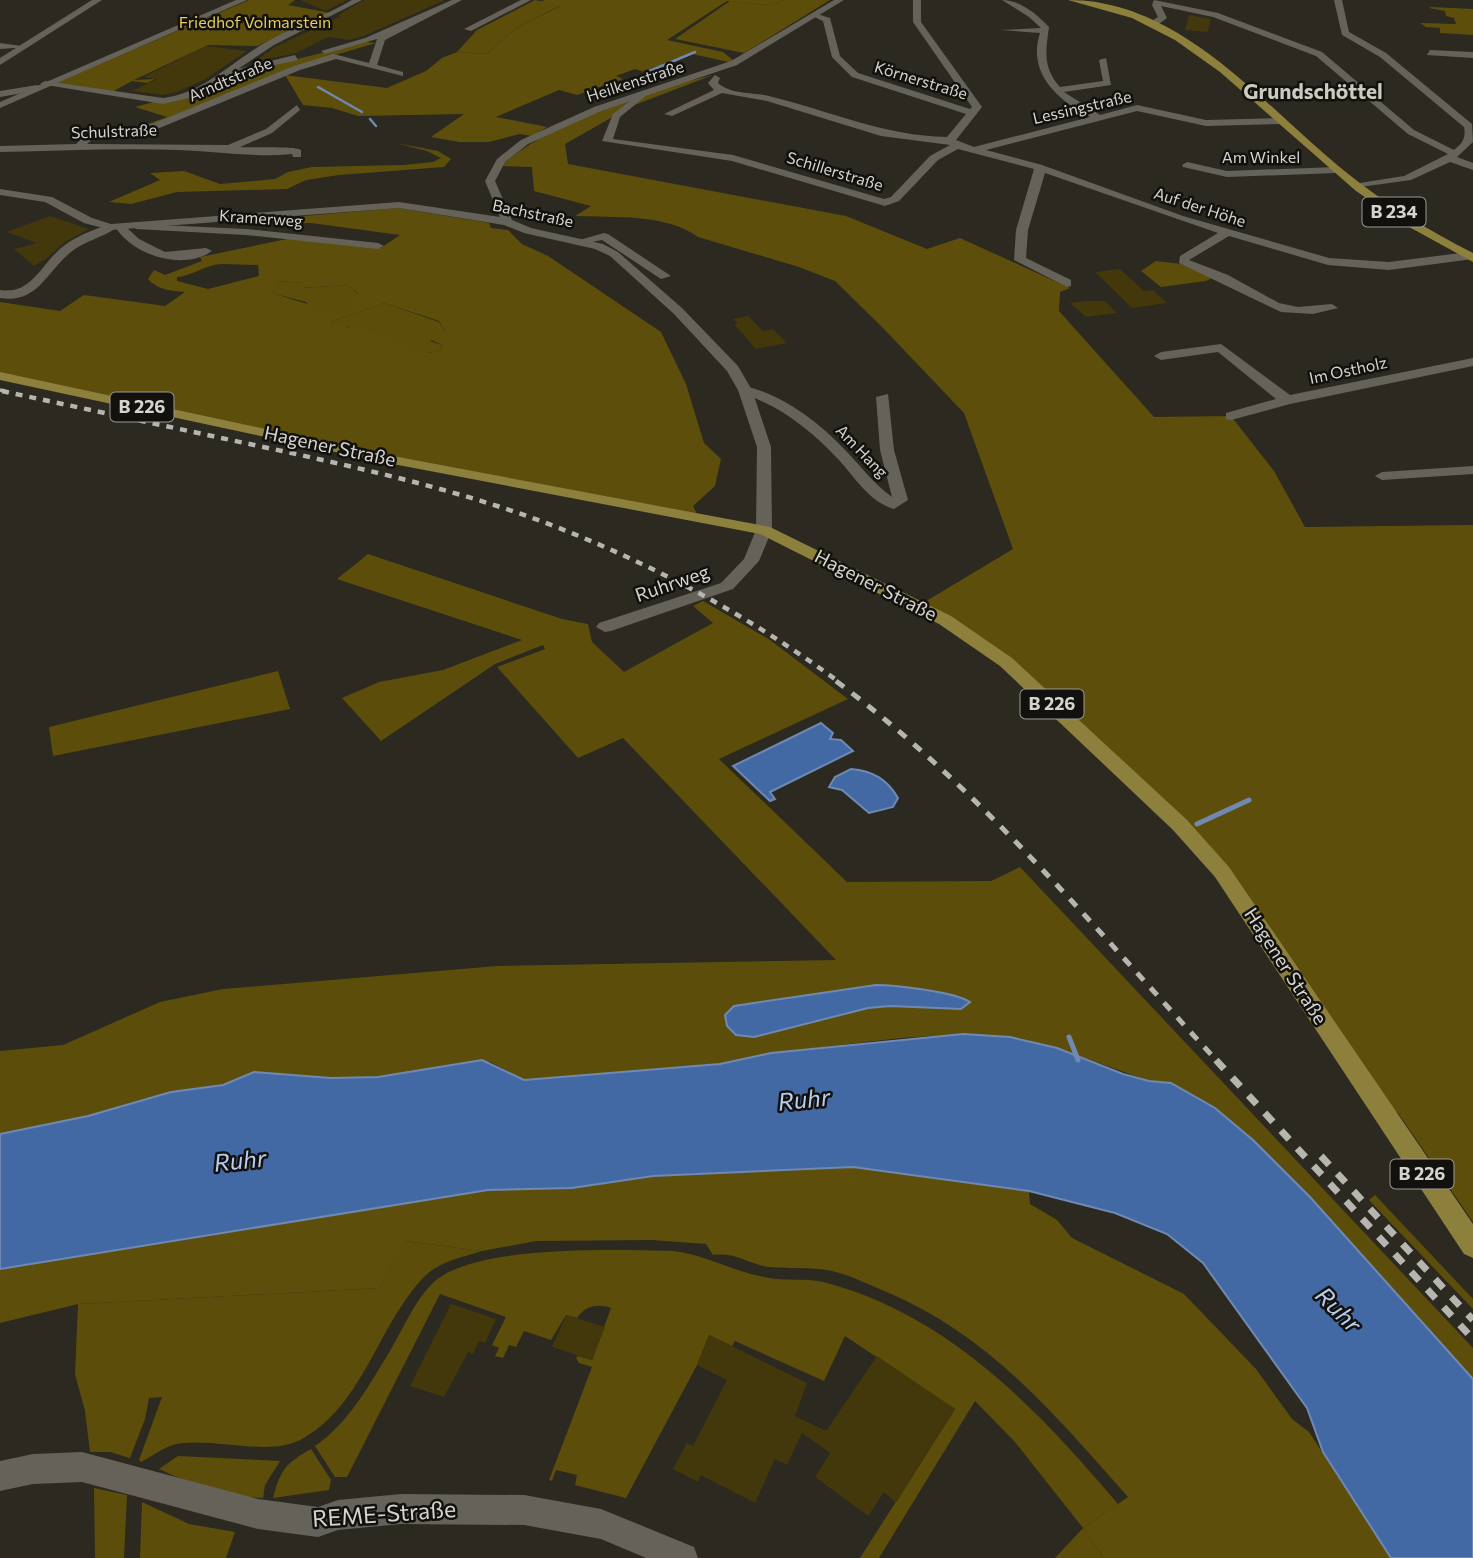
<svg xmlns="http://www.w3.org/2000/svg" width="1473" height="1558" font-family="Commissioner,sans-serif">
  <rect width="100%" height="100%" fill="#2b2920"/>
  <g fill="#5c4e0a">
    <path d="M249 0H295L288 5 331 13 257 46 208 45 134 80 155 79 147 83 132 81 112 92 54 84Z"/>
    <path d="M535 0 561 5 515 29 487 54 457 52 477 30Z"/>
    <path d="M784 0H830L744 53 675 39 730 1 769 5Z"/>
    <path d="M1156 261 1181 264 1216 276 1206 281 1161 287 1141 271Z"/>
    <path d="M282 281 303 283V288L348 285 362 297 341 315H334L311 308 306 302 271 293 270 290Z"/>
    <path d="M384 303 439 322 445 332 430 341 442 345 441 350C422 359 394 341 376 335 367 332 356 333 347 332L349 327 330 322Z"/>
    <path d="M368 554 562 619 588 624 592 642 624 672 713 623 693 606 703 601 770 640 848 699 719 759 847 882 991 881 1020 867 1473 1348V1379L1310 1197 1253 1140 1215 1108 1171 1083 1149 1081 1057 1048 1010 1037 963 1034 901 1038 771 1053 720 1064 524 1080 490 1062 378 1077 331 1078 254 1072 223 1085 171 1092 88 1116 0 1134V1051L63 1045 160 1002 223 989 497 966 836 960 623 738 578 758 497 667 545 649 543 645 495 664 381 741 342 698 379 682 443 670 522 640 337 579Z"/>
    <path d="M278 671 290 709 53 756 49 727Z"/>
    <path d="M1375 1195 1473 1299V1309L1369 1200Z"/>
    <path d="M404 1241 482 1251C463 1257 438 1262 424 1277 378 1325 364 1403 304 1438 273 1457 221 1439 184 1443 167 1444 156 1454 141 1462L139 1460 162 1397 149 1398 145 1419 130 1458 110 1452H90L85 1411 75 1374 78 1304 379 1288Z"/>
    <path d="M673 1251C706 1255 732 1271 764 1277 785 1282 807 1277 827 1283 950 1316 1039 1411 1118 1504L1083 1528 1104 1558H1055L1083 1528 1015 1442 975 1401 879 1558H860L955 1409 845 1336 824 1381 735 1341 732 1346 709 1335 697 1365 626 1498 575 1485 577 1475 556 1470 552 1481 549 1480 592 1367 579 1363 576 1358 578 1356 592 1360 611 1308C598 1303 584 1306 577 1318L566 1315 551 1340 524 1331 516 1347 509 1345 503 1358 495 1356 499 1348 492 1345 506 1317 440 1294 347 1477H335L315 1446C349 1423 369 1385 390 1351 403 1329 415 1300 433 1283 473 1244 618 1250 673 1251Z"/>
    <path d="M311 1449 331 1480 329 1490 273 1498C280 1470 286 1463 311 1449Z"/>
    <path d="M178 1456 280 1461 265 1485 263 1498C221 1496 197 1487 159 1469Z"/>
    <path d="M94 1488 127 1495 124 1558H95Z"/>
    <path d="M142 1502 189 1524 235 1532 226 1558H140Z"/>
  </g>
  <g fill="#5d4f0b" fill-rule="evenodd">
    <path d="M544 0H784L769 5 727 1 667 40 723 52 734 61 729 62 692 54 647 73 635 69 616 76 623 79 577 95 559 90 496 117 547 127 532 136 520 134 489 142H459L431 137 464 114 358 116 332 108 303 105 285 75 387 88 426 71 442 58 457 52 487 54 515 29 560 6 539 3Z"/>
    <path d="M1431 7 1473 9V35L1440 33V28L1426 27 1420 23 1456 24 1454 18 1446 16 1445 11 1429 8Z"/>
    <path d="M366 42 376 43 315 61 154 126H142L167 117 135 107 157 101 171 102 221 78Z"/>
    <path d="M713 75 632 106 565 144 568 164 846 216 927 249 960 238 1070 288 1060 292 1059 311 1154 417 1231 416 1274 471 1305 527 1473 525V1222L1398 1113 1387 1106 1244 889 1006 662 918 606 1013 549 964 413 882 327 835 281 799 267 698 237C665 213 614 218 575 216L591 206 534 191 532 167 500 166C557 119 642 92 713 75Z"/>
    <path d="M396 143 438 151 451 159 444 167 339 175 306 180 287 189 177 192 131 204 109 202 160 180 150 173 184 171 220 184 275 179 288 172 312 167 404 165 433 162 441 158 427 151Z"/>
    <path d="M398 208 489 223 491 228 508 230 522 244 548 256 661 332 686 384 704 443 721 459 715 486 693 506 697 514 379 454 0 373V302L60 311 84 295 165 306 185 292C171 291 158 290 148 279L154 270 165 275 202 261 200 257 287 239 335 241 381 248 400 235 311 223 233 222ZM222 264 258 265 259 276 208 289 177 281V277C190 277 204 265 222 264ZM282 281 303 283 302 288 348 285 359 294 342 314 312 308 314 306 272 293 270 291ZM384 303 439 321 445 332 423 336 442 345 441 350C416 362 375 325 355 328L353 332H348L350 329 345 325 330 322Z"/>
    <path d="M853 1167 1029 1191 1030 1204 1057 1220 1072 1238 1184 1294 1256 1369 1292 1419 1309 1432 1391 1558H1104L1083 1528 1128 1497C1053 1413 989 1334 882 1290 865 1283 846 1273 827 1270 808 1267 788 1269 769 1267 747 1264 737 1252 713 1255L706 1244 652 1240 536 1241 482 1251 405 1241 379 1288 78 1304 0 1323V1269L488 1190 572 1188 653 1176Z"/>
  </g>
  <g fill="#4369a5" stroke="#6f89b2" stroke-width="2">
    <path d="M821 723 833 733 830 739 841 740 853 751 770 792 775 799 770 801 733 766Z"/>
    <path d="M851 769C873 771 887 779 898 798L893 807 869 813 842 790 829 787 835 777Z"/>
    <path d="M876 985C896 985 955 992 970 1002L961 1009 890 1006 868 1008 754 1037 736 1035 727 1026 725 1015 734 1006Z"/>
    <path d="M963 1034 1010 1037 1057 1048 1123 1074 1149 1081 1171 1083 1215 1108 1253 1140 1310 1197 1473 1379V1558H1391L1323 1452 1307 1408 1203 1263 1167 1234 1115 1213 1029 1191 853 1167 653 1176 572 1188 488 1190 0 1269V1134L88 1116 171 1092 223 1085 254 1072 331 1078 378 1077 482 1060 524 1080 720 1064 771 1053Z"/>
  </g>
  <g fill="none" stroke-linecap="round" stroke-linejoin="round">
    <g stroke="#6f89b2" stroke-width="2.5">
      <path d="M645 73 695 52"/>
      <path d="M318 87 362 112"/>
      <path d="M370 119 376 126"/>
    </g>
    <g stroke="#6f89b2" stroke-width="5">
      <path d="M1197 824 1249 800"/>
      <path d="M1069 1037 1078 1060"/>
    </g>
  </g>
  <g fill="#42380b">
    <path d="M300 0H347L326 11Z"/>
    <path d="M364 0H445L364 36 350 40 328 37 296 53 254 62 275 47 341 16 338 15Z"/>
    <path d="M1189 15 1211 19 1208 32 1185 30Z"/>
    <path d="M206 46 247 51 204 80 177 92 163 95 132 91 157 79 144 77Z"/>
    <path d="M50 216 89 229 65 242 46 259 34 266 14 249 37 243 7 232Z"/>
    <path d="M1120 269 1144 291 1153 290 1167 303 1132 308 1095 272Z"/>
    <path d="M1086 301H1105L1117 313 1086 317 1070 303Z"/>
    <path d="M748 316 763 331 773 329 787 343 756 349 734 324H738L733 319Z"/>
    <path d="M451 1304 496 1319 485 1343 479 1341 473 1354 468 1352 444 1397 410 1386Z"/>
    <path d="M566 1315 605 1327 592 1360 552 1347Z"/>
    <path d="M709 1335 807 1383 795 1416 826 1431 877 1356 955 1409 896 1503 884 1492 868 1516 815 1477 830 1453 802 1433 787 1465 775 1459 755 1503 701 1475 698 1482 673 1469 687 1443 693 1446 727 1380 697 1365Z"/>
  </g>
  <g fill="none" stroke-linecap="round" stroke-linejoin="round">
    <g fill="#656359" fill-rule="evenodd">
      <path d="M352 0H362L274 45 238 69 295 55 298 60 230 75 193 97 163 104 40 84 45 81 163 98C204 93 233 60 268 41 296 26 325 16 352 0Z"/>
      <path d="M452 0H462L385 40 377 65 403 72V76L336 59 300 70 157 129 93 139 87 144 228 145 266 129 297 105 300 110 272 133 240 147C253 148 295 146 301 150V157H293L292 154C254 158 216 151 178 150 118 148 60 151 0 152V146L76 144 86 134 152 124 294 66 333 54 369 63 377 39 325 54 321 51 365 38Z"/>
      <path d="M521 0H531L471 31 464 29Z"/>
      <path d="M913 0H921V22L982 107 956 140 974 147 1090 117C1057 100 1027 73 1040 33L1001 30 1041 28 1029 17 1002 0C1020 0 1037 14 1049 27 1046 50 1042 67 1060 87L1103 81 1099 60 1106 58 1111 85 1064 92 1100 115 1137 105 1206 120 1281 118 1286 121 1281 124 1206 126 1137 111 986 150 1042 165 1183 216 1329 258 1389 262 1469 252 1473 253V259L1389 270 1328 265 1229 236 1189 260 1228 275 1279 303 1298 307 1332 304 1338 308 1313 314 1281 312 1179 263 1180 256 1218 233 1045 173 1028 230 1026 258 1071 280V286L1067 287 1014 260 1016 230 1034 169 958 149 938 160 899 201 885 206 732 161 602 141 613 114 642 92 647 95 620 117 613 139 733 155 884 199 891 197 930 156 950 145 881 136 767 101 722 93 672 116 664 114 714 90 708 83 715 75 720 78 718 83C732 95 752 92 769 96 830 111 884 136 947 137L966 114 852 77 832 57 823 21 810 15 814 13 830 18 840 56 858 73 970 109 972 107 913 22Z"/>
      <path d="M1154 0 1218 13 1322 52 1414 130 1454 150C1463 143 1466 138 1464 127L1380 57 1342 35 1334 0H1342L1349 32 1386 53 1472 124 1473 142 1457 157 1473 163V170L1450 162 1411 180 1353 188V184L1404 176 1448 154 1408 134 1316 56 1213 17 1161 6 1167 18 1156 26H1150V22L1158 17 1152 5Z"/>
      <path d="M0 43 29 47 0 49Z"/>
      <path d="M1430 50 1473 52V58L1427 55Z"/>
      <path d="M37 85 40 90 0 97V91Z"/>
      <path d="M1187 162 1227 171 1336 167 1341 170 1336 173 1227 177 1183 167 1182 165Z"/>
      <path d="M111 224 125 226 139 239 165 252 206 248 212 251C184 271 134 256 116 228 102 238 84 241 71 252 46 272 38 304 0 298V290C31 295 40 266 61 248 74 237 94 229 111 224Z"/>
      <path d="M140 224 246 229 378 243 384 246 378 249 246 235 136 229 134 227Z"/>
      <path d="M604 233 608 234 671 276 661 279 602 240 582 244 576 241Z"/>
      <path d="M1221 344 1290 395 1473 358V366L1290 404 1231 420 1226 419V413L1276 399 1218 352 1161 360 1154 356 1161 352Z"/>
      <path d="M745 386C786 396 821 424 849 454 863 469 875 485 892 497L880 450 876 397 888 394 894 450 908 500 894 509C869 502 855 477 838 459 811 430 778 404 740 393L738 390Z"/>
      <path d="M1473 466V474L1382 480 1375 476 1382 472Z"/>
      <path d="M764 525 772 530 759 561 733 589 611 631 605 632 596 627 599 623 721 583 744 559 756 530Z"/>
      <path d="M82 1452 258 1499 318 1507 338 1500 401 1494 524 1495 601 1509 694 1547 698 1558H646L601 1539 524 1525 401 1524 338 1530 318 1537 258 1529 82 1482 33 1484 0 1491V1461L33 1454Z"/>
    </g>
    <g fill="#656359" fill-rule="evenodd">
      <path d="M92 0H102L0 65V58Z"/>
      <path d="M236 0H247L0 108V102Z"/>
      <path d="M834 0H844L737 65 601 111 528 144 505 162 495 181 512 220 531 228 603 244 618 252 682 308 738 366 752 390 771 447 772 530 764 535 756 530 757 447 738 390 727 371 674 314 610 256 595 249 524 233 504 225 399 208 111 230 84 223 45 202 0 195V189L52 197 92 218 111 224 399 202 500 217 485 181 497 159 521 140 594 107 731 61Z"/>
    </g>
    <g fill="#8d7f3c" fill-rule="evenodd">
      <path d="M1068 0C1183 0 1265 108 1347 173 1386 204 1429 231 1473 253V262L1411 228 1356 191 1220 72 1175 40 1132 18Z"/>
      <path d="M0 372 377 453 770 527 951 616 1012 658 1187 820 1229 867 1473 1224V1258L1464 1254 1215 877 1173 830 1000 666 939 624 760 534 377 461 0 380Z"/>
    </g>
    <path stroke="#b7b5af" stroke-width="3.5" stroke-dasharray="5 5" stroke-linecap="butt" d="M0 390 10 392"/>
    <path stroke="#b7b5af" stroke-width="4.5" stroke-dasharray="7 7" stroke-linecap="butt" d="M2 391C95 411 189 431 282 451 364 469 447 488 527 516 638 556 744 612 839 682"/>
    <path stroke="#b7b5af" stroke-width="5" stroke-dasharray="10 10" stroke-linecap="butt" d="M836 681C981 789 1096 930 1218 1062"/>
    <g stroke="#b7b5af" stroke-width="7" stroke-dasharray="12 12" stroke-linecap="butt">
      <path d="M1216 1060 1473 1339"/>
      <path d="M1321 1156 1473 1320"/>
    </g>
  </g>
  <g text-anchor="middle" stroke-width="5" stroke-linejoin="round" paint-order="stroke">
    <g font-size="16" fill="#e6cc5c" stroke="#12110e">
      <text x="255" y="28">Friedhof Volmarstein</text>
    </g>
    <g font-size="16" fill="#d6d4cf" stroke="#12110e">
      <text transform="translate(230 79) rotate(-23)" y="6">Arndtstraße</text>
      <text transform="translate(921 80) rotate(17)" y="6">Körnerstraße</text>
      <text transform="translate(635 81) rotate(-18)" y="6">Heilkenstraße</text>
      <text transform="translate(1082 107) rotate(-13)" y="6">Lessingstraße</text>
      <text transform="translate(114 131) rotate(-2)" y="6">Schulstraße</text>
      <text x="1261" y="163">Am Winkel</text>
      <text transform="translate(835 171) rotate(17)" y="6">Schillerstraße</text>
      <text transform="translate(1200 207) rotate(18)" y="6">Auf der Höhe</text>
      <text transform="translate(533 213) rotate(12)" y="6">Bachstraße</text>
      <text transform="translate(261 218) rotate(4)" y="6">Kramerweg</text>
      <text transform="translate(1348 370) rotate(-12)" y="6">Im Ostholz</text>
      <text transform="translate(862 451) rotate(46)" y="6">Am Hang</text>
    </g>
    <g fill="#12110e" stroke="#9b9a95" stroke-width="2">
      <rect x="1362.5" y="197.5" width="63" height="29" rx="5"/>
      <rect x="110.5" y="392.5" width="63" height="29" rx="5"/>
      <rect x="1020.5" y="689.5" width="63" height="29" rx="5"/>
      <rect x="1390.5" y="1159.5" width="63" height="29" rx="5"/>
    </g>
    <g font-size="18" font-weight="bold" fill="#d6d4cf">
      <text x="1394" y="218">B 234</text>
      <text x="142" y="413">B 226</text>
      <text x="1052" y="710">B 226</text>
      <text x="1422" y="1180">B 226</text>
    </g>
    <g font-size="19" fill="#d6d4cf" stroke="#12110e">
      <text transform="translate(330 446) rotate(12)" y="7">Hagener Straße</text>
      <text transform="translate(672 583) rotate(-19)" y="7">Ruhrweg</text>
      <text transform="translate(876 585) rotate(27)" y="7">Hagener Straße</text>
      <text transform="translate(1286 966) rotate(57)" y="7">Hagener Straße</text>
    </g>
    <g font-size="21" font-weight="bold" fill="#cdcabf" stroke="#12110e">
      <text x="1313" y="99">Grundschöttel</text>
    </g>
    <g font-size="23" fill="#d6d4cf" stroke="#12110e">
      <text transform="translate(384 1514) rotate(-4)" y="8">REME-Straße</text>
    </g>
    <g font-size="24" font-style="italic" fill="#b8cdf0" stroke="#12110e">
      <text transform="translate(804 1100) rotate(-6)" y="8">Ruhr</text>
      <text transform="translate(240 1161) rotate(-6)" y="8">Ruhr</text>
      <text transform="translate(1338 1310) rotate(45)" y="8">Ruhr</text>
    </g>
  </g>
</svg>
